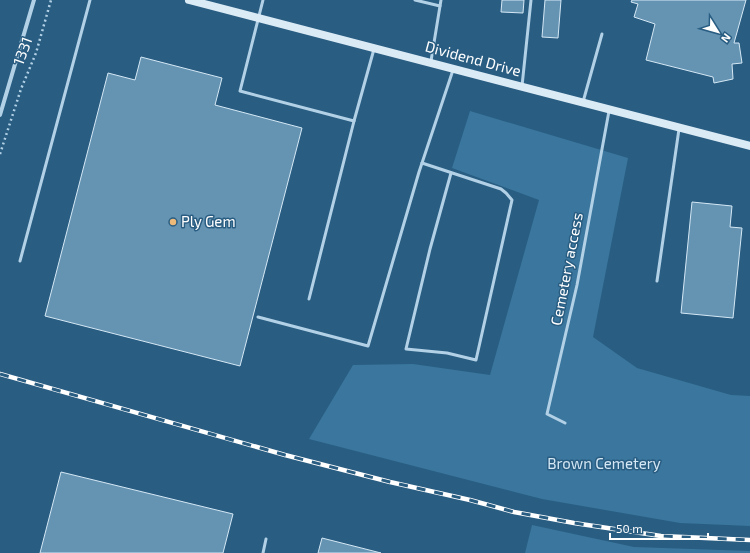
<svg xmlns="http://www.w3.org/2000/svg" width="750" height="553" font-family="'Exo 2',sans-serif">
  <rect width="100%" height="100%" fill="#295d82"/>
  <g fill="#3a769d">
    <path d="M470 111 628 158 593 337 637 368 731 395 750 396V526L680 523 542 499 309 439 353 365 413 364 490 375 539 200 452 168Z"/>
    <path d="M532 525 634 547 750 551V553H525Z"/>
  </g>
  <g fill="#6594b3" stroke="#d5e8f5">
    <path d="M502 0H524L523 13 501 12Z"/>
    <path d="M545 0H561L558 38 542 37Z"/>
    <path d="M632 0H746L734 43H739L742 63 732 64 733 79 714 83 713 77 646 60 655 24 634 17 638 4 631 2Z"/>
    <path d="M141 57 222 78 215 105 302 128 240 366 45 316 108 73 135 80Z"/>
    <path d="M692 202 732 206 730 227 742 228 733 318 681 313Z"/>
    <path d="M61 472 233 514 223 553H40Z"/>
    <path d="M322 538 381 553H318Z"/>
  </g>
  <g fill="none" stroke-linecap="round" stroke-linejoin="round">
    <path stroke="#b2d1e6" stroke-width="2.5" stroke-dasharray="2 3" stroke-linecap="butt" d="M0 154 21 89 36 53 51 0"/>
    <g stroke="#b2d1e6" stroke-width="3">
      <path d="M263 0 240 91 354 121 374 49"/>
      <path d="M415 0 440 6"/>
      <path d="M431 61 441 0"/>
      <path d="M522 86 531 0"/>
      <path d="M583 102 602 34"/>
      <path d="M422 163 501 189 506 193 512 200 476 360 447 353 406 349 430 249 451 173"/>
      <path d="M20 261 90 0"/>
      <path d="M657 281 679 129"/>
      <path d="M309 299 354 121"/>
      <path d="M258 317 368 346 419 172 453 70"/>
      <path d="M565 423 547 414 577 285 609 111"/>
      <path d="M263 553 266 539"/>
    </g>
    <path stroke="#b2d1e6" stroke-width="4" d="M0 115 34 0"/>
    <path stroke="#dbebf6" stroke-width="8" d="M189 0 750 146"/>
    <defs>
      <path id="rail" d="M0 374 285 455 390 482 470 500 514 512 574 523 661 536 750 540"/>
    </defs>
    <use href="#rail" stroke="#fff" stroke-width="4.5"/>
    <use href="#rail" stroke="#295d82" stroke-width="3" stroke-dasharray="9" stroke-linecap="butt"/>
  </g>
  <circle fill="#edba79" stroke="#295d82" stroke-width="1.5" cx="173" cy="222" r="4"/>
  <g text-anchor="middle" stroke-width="3" stroke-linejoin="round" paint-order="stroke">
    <g font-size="15" fill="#fff" stroke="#295d82">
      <text transform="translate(23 51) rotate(-70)" y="5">1331</text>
      <text transform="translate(473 59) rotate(15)" y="5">Dividend Drive</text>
      <text transform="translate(567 269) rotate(-79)" y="5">Cemetery access</text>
    </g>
    <g font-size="15" fill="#fff" stroke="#295d82" text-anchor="start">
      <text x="181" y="227">Ply Gem</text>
    </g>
    <g font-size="15" fill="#d5e8f5" stroke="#295d82">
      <text x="604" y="469">Brown Cemetery</text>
    </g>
  </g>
  <g transform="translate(718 32) rotate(127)" stroke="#295d82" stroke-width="3" paint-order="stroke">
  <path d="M0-3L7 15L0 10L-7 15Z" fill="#ffffff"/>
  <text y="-6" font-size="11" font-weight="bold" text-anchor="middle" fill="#ffffff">N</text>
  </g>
  <path d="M610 533v6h98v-6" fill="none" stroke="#ffffff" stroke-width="2"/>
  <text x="616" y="533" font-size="12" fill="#ffffff" stroke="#295d82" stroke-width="3" paint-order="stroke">50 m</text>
</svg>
